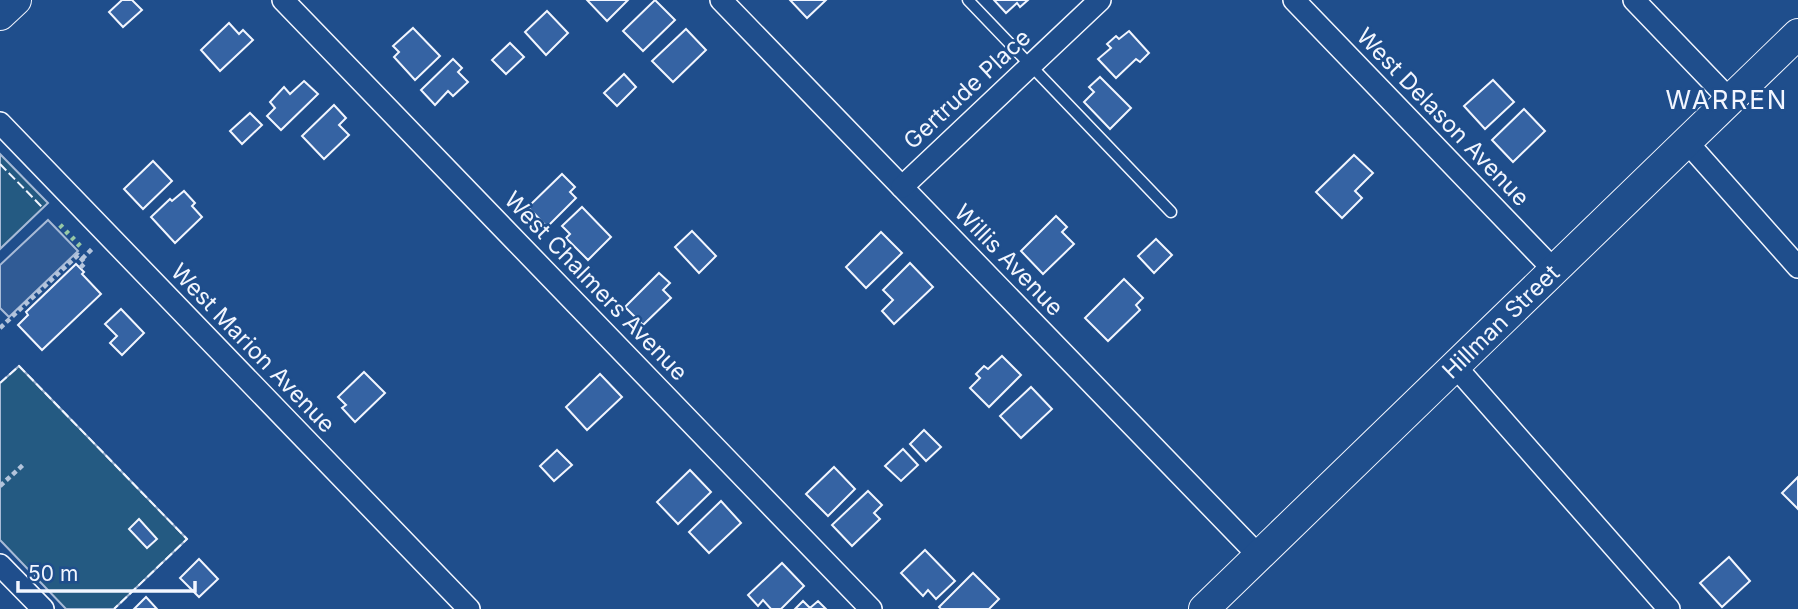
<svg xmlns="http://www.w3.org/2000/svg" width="1798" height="609" font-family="Inter,sans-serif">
  <rect width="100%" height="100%" fill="#1f4e8c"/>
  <g fill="#245a82" stroke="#a8bbd7" stroke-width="2">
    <path d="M0 154 48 203 0 249Z"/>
    <path d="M19 366 187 539 114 609H66L0 540V383Z"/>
  </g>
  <path fill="#305b95" stroke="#a8bbd7" stroke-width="2" d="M48 220 78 251 9 317 0 308V265Z"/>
  <g fill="#3563a3" stroke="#f2f6ff" stroke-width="2">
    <path d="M122 0H132L142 10 123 27 109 12Z"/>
    <path d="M587 0H628L607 21Z"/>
    <path d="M655 0 675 20 643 51 623 31Z"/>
    <path d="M790 0H826L807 18Z"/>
    <path d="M994 0H1028L1020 7 1017 3 1006 13Z"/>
    <path d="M547 11 568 33 546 55 525 32Z"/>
    <path d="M229 23 239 34 243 30 253 40 220 71 201 50Z"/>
    <path d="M413 28 440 56 415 80 394 57 399 52 393 46Z"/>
    <path d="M686 29 706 50 673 82 652 61Z"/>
    <path d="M1129 31 1149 53 1140 62 1136 59 1116 78 1098 59 1111 48 1107 44 1116 36 1119 39Z"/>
    <path d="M510 43 524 57 506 74 492 60Z"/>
    <path d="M453 59 462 68 458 72 468 82 453 96 448 91 435 105 421 90Z"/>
    <path d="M624 74 636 87 617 106 604 93Z"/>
    <path d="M1100 77 1131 108 1110 129 1084 102 1094 92 1089 87Z"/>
    <path d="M1493 80 1514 102 1485 129 1464 106Z"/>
    <path d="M304 81 318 94 281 130 267 116 275 108 270 102 284 87 290 94Z"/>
    <path d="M334 105 346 118 339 125 349 135 324 159 302 136Z"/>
    <path d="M1524 109 1545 131 1513 162 1492 140Z"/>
    <path d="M250 113 262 125 242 144 230 131Z"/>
    <path d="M1354 155 1373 173 1355 191 1362 198 1342 218 1316 192Z"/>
    <path d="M153 161 172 181 143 209 124 189Z"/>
    <path d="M562 174 575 187 570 192 576 198 547 227 528 207Z"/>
    <path d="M184 191 195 203 192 206 202 217 175 243 151 217 170 199 172 201Z"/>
    <path d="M582 207 611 237 588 260 566 238 570 234 562 226Z"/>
    <path d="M1056 216 1067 227 1062 232 1074 244 1043 274 1021 251Z"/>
    <path d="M692 231 716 256 699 273 675 247Z"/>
    <path d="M881 232 902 253 866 288 846 267Z"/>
    <path d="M1156 239 1172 255 1154 273 1138 256Z"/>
    <path d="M910 263 933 287 894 324 882 311 893 300 883 290Z"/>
    <path d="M76 264 84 272 82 274 101 294 42 350 18 325 28 315 26 312Z"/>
    <path d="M659 273 670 283 663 290 671 298 643 325 625 307Z"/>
    <path d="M1124 279 1143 298 1136 305 1140 310 1108 341 1085 318Z"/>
    <path d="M121 309 144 333 122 355 110 343 117 336 105 324Z"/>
    <path d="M1002 356 1021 375 989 407 970 388 980 378 976 374 984 366 988 369Z"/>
    <path d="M364 372 385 393 355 422 342 408 346 405 338 397Z"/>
    <path d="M600 374 622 397 587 430 566 407Z"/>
    <path d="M1031 387 1052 409 1021 438 1000 416Z"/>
    <path d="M924 430 941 447 926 461 910 444Z"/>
    <path d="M903 449 918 465 901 481 885 466Z"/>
    <path d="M557 450 572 465 554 481 540 466Z"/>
    <path d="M834 467 855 489 828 516 806 494Z"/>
    <path d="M690 470 711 492 678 524 657 502Z"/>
    <path d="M1798 477V509L1782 493Z"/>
    <path d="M868 491 882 505 874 513 880 519 852 546 832 525Z"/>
    <path d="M721 501 741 523 709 553 689 532Z"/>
    <path d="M139 519 157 539 147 548 129 529Z"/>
    <path d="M925 550 955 581 936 599 928 590 923 596 901 573Z"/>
    <path d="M1729 557 1750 581 1722 607 1700 583Z"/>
    <path d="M199 559 218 579 199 597 180 578Z"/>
    <path d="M782 563 804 586 781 609H771L763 600 758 606 748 595Z"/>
    <path d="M973 573 999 599 989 609H941L939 607Z"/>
    <path d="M146 597 157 609H134Z"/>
    <path d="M803 601 810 608 818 601 826 609H795Z"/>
  </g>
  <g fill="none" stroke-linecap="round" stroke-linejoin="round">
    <defs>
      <path id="lane" d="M968 0 1171 212"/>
      <g id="street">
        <path d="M283 0 871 609"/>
        <path d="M721 0 1259 556"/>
        <path d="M1294 0 1554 270"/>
        <path d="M1634 0 1730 100"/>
        <path d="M0 123 469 609"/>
        <path d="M1687 142 1798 267"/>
        <path d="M902 187 1100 0"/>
        <path d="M1455 366 1669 609"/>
        <path d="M0 565 43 609"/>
      </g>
      <g id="secondary">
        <path d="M0 15 16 0"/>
        <path id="s1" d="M1204 609 1798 34"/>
      </g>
    </defs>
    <use href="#lane" stroke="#f2f6ff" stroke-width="13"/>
    <use href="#street" stroke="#f2f6ff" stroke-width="24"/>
    <use href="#secondary" stroke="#f2f6ff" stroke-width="32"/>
    <g stroke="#b3c4dc" stroke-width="4.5" stroke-dasharray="5 3.5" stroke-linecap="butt">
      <path d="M82 259 92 249"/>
      <path d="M0 328 78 255 85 263 80 268"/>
      <path d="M0 486 23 465"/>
    </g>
    <use href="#lane" stroke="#1f4e8c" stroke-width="10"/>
    <use href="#street" stroke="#1f4e8c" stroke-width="21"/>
    <use href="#secondary" stroke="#1f4e8c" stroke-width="30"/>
    <path stroke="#97c8a6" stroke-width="5" stroke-dasharray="3.5 5" stroke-linecap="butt" d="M60 225 83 249"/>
    <g stroke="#f2f6ff" stroke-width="2" stroke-dasharray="9 3.5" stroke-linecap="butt">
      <path d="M0 164 43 208"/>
      <path d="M0 383 19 366 187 539 114 609"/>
    </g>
  </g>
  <g text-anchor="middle" stroke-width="5" stroke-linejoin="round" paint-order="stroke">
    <g font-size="23" fill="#f2f6ff" stroke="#1f4e8c">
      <text transform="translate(967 89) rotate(-43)" y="8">Gertrude Place</text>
      <text transform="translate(1443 117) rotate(46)" y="8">West Delason Avenue</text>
      <text transform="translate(1009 260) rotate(46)" y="8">Willis Avenue</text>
      <text transform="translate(596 286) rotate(46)" y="8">West Chalmers Avenue</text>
      <text dy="8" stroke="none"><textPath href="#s1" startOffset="413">Hillman Street</textPath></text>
      <text transform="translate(253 348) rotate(46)" y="8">West Marion Avenue</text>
    </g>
    <g font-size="26" letter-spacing="2" fill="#f2f6ff" stroke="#1f4e8c">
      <text x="1727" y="109">WARREN</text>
    </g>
  </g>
  <path d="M18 581v10h177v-10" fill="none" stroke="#f2f6ff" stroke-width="3.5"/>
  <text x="28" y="581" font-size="21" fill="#f2f6ff" stroke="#1f4e8c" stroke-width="5" paint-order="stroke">50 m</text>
</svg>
